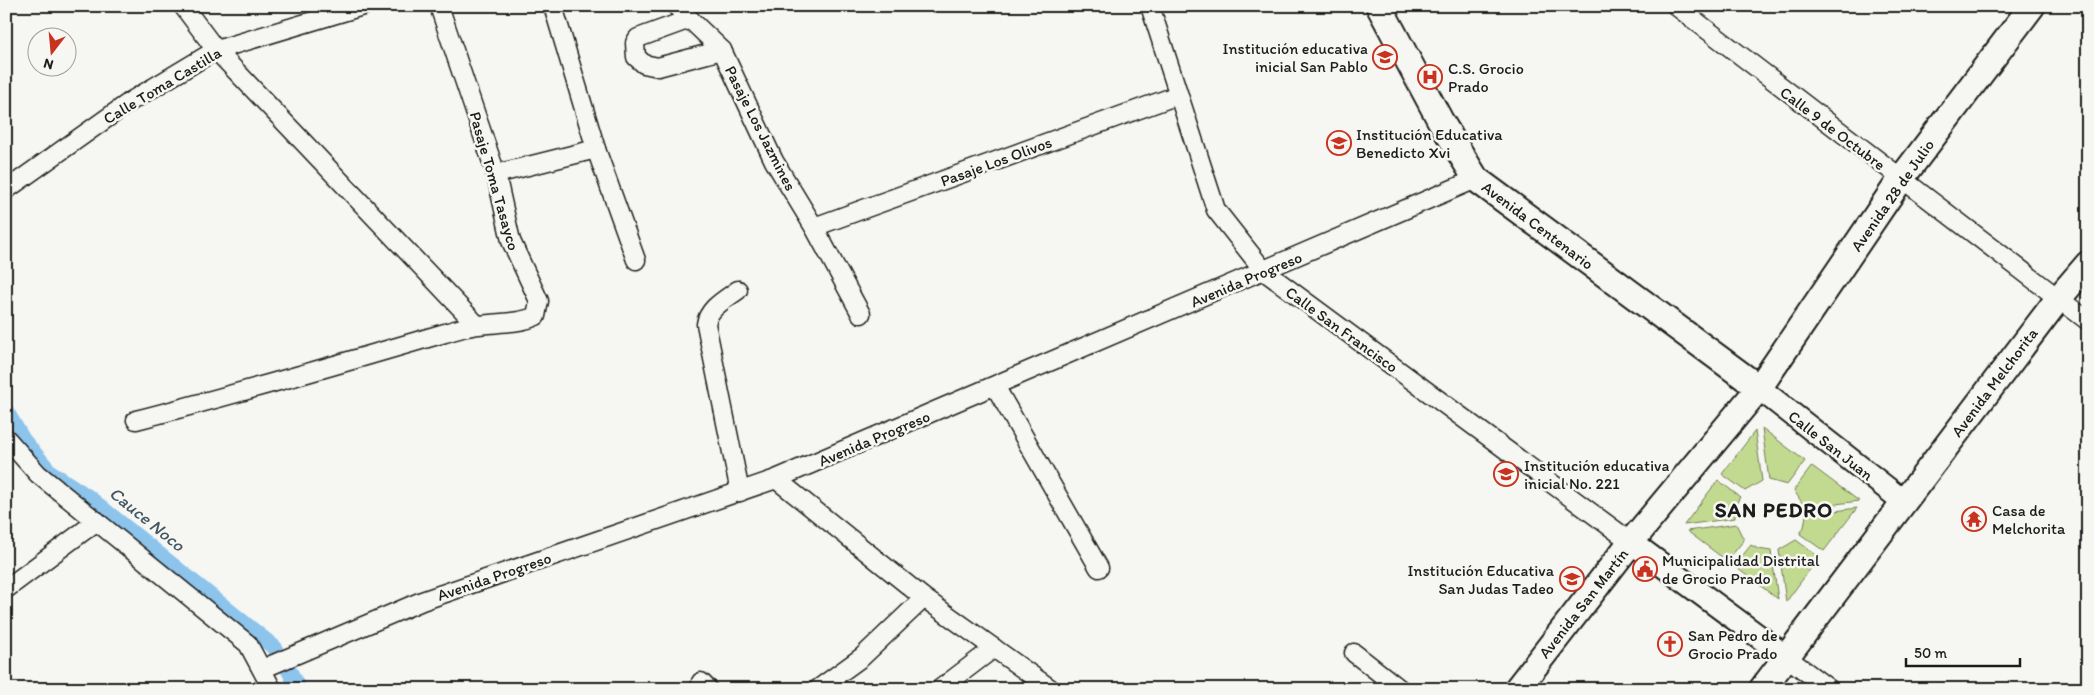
<svg xmlns="http://www.w3.org/2000/svg" width="2094" height="695" font-family="Itim,sans-serif">
  <rect width="100%" height="100%" fill="#f6f6f2"/>
  <filter id="ink" filterUnits="userSpaceOnUse"><feTurbulence type="fractalNoise" baseFrequency=".02" numOctaves="2"/><feDisplacementMap in="SourceGraphic" scale="10" xChannelSelector="R" yChannelSelector="G"/><feConvolveMatrix kernelMatrix="1 2 1 2 8 2 1 2 1" color-interpolation-filters="sRGB"/></filter>
  <g filter="url(#ink)">
    <g fill="#c2da90" stroke="#6f7b56">
      <path d="M1762 428 1805 461 1787 485 1769 480Z"/>
      <path d="M1755 431 1762 481 1745 491 1722 474Z"/>
      <path d="M1812 466 1859 501 1805 508 1794 490Z"/>
      <path d="M1718 480 1740 497 1736 504 1735 518 1684 525Z"/>
      <path d="M1857 508 1824 551 1800 534 1804 527 1806 515Z"/>
      <path d="M1736 524 1744 540 1727 561 1687 531Z"/>
      <path d="M1796 540 1819 557 1786 602 1779 550Z"/>
      <path d="M1751 545 1758 549 1771 551 1778 599 1734 566Z"/>
    </g>
    <g fill="none" stroke-linecap="round" stroke-linejoin="round">
      <g stroke="#8dc4ec" stroke-width="16">
        <path d="M6 411 23 440 50 472 88 497 275 648"/>
        <path d="M286 665 299 689"/>
      </g>
      <defs>
        <g id="minor">
          <path d="M183 6 216 50 476 324"/>
          <path d="M553 6 596 149 636 260"/>
          <path d="M676 6 722 50 774 161 814 227 861 314"/>
          <path d="M1150 6 1216 210 1264 271 1631 542"/>
          <path d="M1676 6 2088 321"/>
          <path d="M690 19 638 38 635 43 636 57 644 64 658 67 722 50"/>
          <path d="M496 174 596 149"/>
          <path d="M6 190 131 101 216 50 363 6"/>
          <path d="M814 227 1178 95"/>
          <path d="M738 290C726 299 708 308 706 324L740 492"/>
          <path d="M995 386 1099 568"/>
          <path d="M136 420C245 392 353 360 462 328 486 321 514 326 536 316L539 301 511 241 496 174 439 6"/>
          <path d="M6 438 38 474 248 644 272 689"/>
          <path d="M776 479 924 598 1051 689"/>
          <path d="M6 589 97 521"/>
          <path d="M1354 653 1400 689"/>
          <path d="M1785 656 1829 689"/>
          <path d="M262 669 422 601 776 479 1476 179"/>
          <path d="M701 682 708 689"/>
          <path d="M818 689 862 657 924 598"/>
          <path d="M940 689 994 648"/>
          <path d="M2087 689 2088 687"/>
        </g>
        <g id="tertiary">
          <path d="M1759 388 1903 501"/>
          <path d="M1631 542 1785 656"/>
        </g>
        <g id="secondary">
          <path d="M1379 6 1440 120 1476 179 1759 388"/>
          <path d="M1517 689 1631 542 1759 388 1901 179 2032 6"/>
          <path d="M1762 689 2058 299 2088 264"/>
        </g>
      </defs>
      <use href="#minor" stroke="#1c1c1c" stroke-width="21"/>
      <use href="#tertiary" stroke="#1c1c1c" stroke-width="26"/>
      <use href="#secondary" stroke="#1c1c1c" stroke-width="29"/>
      <use href="#minor" stroke="#f6f6f2" stroke-width="18"/>
      <use href="#tertiary" stroke="#f6f6f2" stroke-width="22"/>
      <use href="#secondary" stroke="#f6f6f2" stroke-width="25"/>
    </g>
  </g>
  <defs>
    <symbol id="school-ring" viewBox="-11 -11 22 22"><circle r="9.5" fill="#f6f6f2" stroke="#c8321e" stroke-width="1.5"/><path d="M0-5L7-2L0 1L-7-2ZM-4 1L0 2.5L4 1V4Q0 6-4 4Z" fill="#c8321e"/></symbol>
    <symbol id="hospital-ring" viewBox="-11 -11 22 22"><circle r="9.5" fill="#f6f6f2" stroke="#c8321e" stroke-width="1.5"/><path d="M-5-5h3v3.5h4V-5h3V5h-3V1.5h-4V5h-3Z" fill="#c8321e"/></symbol>
    <symbol id="temple-ring" viewBox="-11 -11 22 22"><circle r="9.5" fill="#f6f6f2" stroke="#c8321e" stroke-width="1.5"/><path d="M0-6L5-2H3V0L6.5 2.5H4V6H1.5V3h-3V6H-4V2.5H-6.5L-3 0V-2H-5Z" fill="#c8321e"/></symbol>
    <symbol id="civic-ring" viewBox="-11 -11 22 22"><circle r="9.5" fill="#f6f6f2" stroke="#c8321e" stroke-width="1.5"/><path d="M-.6-6.5H3V-4.5H.6V-3L4-1V1h2V6H-6V1h2V-1L-.6-3ZM-1.2 2.5V6h2.4V2.5Z" fill="#c8321e"/></symbol>
    <symbol id="church-ring" viewBox="-11 -11 22 22"><circle r="9.5" fill="#f6f6f2" stroke="#c8321e" stroke-width="1.5"/><path d="M-1.2-6h2.4v3.5h3.3v2.4h-3.3V6h-2.4V-.1h-3.3v-2.4h3.3Z" fill="#c8321e"/></symbol>
  </defs>
  <g fill-rule="evenodd">
    <use href="#school-ring" x="1371" y="43" width="28" height="28"/>
    <use href="#hospital-ring" x="1416" y="63" width="28" height="28"/>
    <use href="#school-ring" x="1325" y="129" width="28" height="28"/>
    <use href="#school-ring" x="1492" y="460" width="28" height="28"/>
    <use href="#temple-ring" x="1960" y="505" width="28" height="28"/>
    <use href="#civic-ring" x="1631" y="555" width="28" height="28"/>
    <use href="#school-ring" x="1558" y="565" width="28" height="28"/>
    <use href="#church-ring" x="1656" y="630" width="28" height="28"/>
  </g>
  <g text-anchor="middle" stroke-width="5" stroke-linejoin="round" paint-order="stroke">
    <g font-size="16" fill="#1c1c1c" stroke="#f6f6f2" text-anchor="start">
      <text x="1368" y="54" text-anchor="end">Institución educativa<tspan x="1368" dy="18">inicial San Pablo</tspan></text>
      <text x="1448" y="74">C.S. Grocio<tspan x="1448" dy="18">Prado</tspan></text>
      <text x="1356" y="140">Institución Educativa<tspan x="1356" dy="18">Benedicto Xvi</tspan></text>
      <text x="1524" y="471">Institución educativa<tspan x="1524" dy="18">inicial No. 221</tspan></text>
      <text x="1992" y="516">Casa de<tspan x="1992" dy="18">Melchorita</tspan></text>
      <text x="1662" y="566">Municipalidad Distrital<tspan x="1662" dy="18">de Grocio Prado</tspan></text>
      <text x="1554" y="576" text-anchor="end">Institución Educativa<tspan x="1554" dy="18">San Judas Tadeo</tspan></text>
      <text x="1688" y="641">San Pedro de<tspan x="1688" dy="18">Grocio Prado</tspan></text>
    </g>
    <g font-size="16" fill="#1c1c1c" stroke="#f6f6f2">
      <text transform="translate(162 85) rotate(-31)" y="6">Calle Toma Castilla</text>
      <text transform="translate(761 128) rotate(63)" y="6">Pasaje Los Jazmines</text>
      <text transform="translate(1833 128) rotate(37)" y="6">Calle 9 de Octubre</text>
      <text transform="translate(996 161) rotate(-20)" y="6">Pasaje Los Olivos</text>
      <text transform="translate(495 181) rotate(74)" y="6">Pasaje Toma Tasayco</text>
      <text transform="translate(1892 195) rotate(-55)" y="6">Avenida 28 de Julio</text>
      <text transform="translate(1538 225) rotate(37)" y="6">Avenida Centenario</text>
      <text transform="translate(1246 279) rotate(-23)" y="6">Avenida Progreso</text>
      <text transform="translate(1342 329) rotate(36)" y="6">Calle San Francisco</text>
      <text transform="translate(1994 382) rotate(-53)" y="6">Avenida Melchorita</text>
      <text transform="translate(874 438) rotate(-23)" y="6">Avenida Progreso</text>
      <text transform="translate(1831 445) rotate(38)" y="6">Calle San Juan</text>
      <text transform="translate(494 576) rotate(-19)" y="6">Avenida Progreso</text>
      <text transform="translate(1583 603) rotate(-52)" y="6">Avenida San Martín</text>
    </g>
    <g font-size="18" font-style="italic" fill="#445765" stroke="#f6f6f2">
      <text transform="translate(147 519) rotate(39)" y="6">Cauce Noco</text>
    </g>
    <g font-size="21" font-weight="bold" letter-spacing="1" fill="#1c1c1c" stroke="#f6f6f2">
      <text x="1774" y="517">SAN PEDRO</text>
    </g>
  </g>
  <rect width="2094" height="695" fill="none" stroke="#f6f6f2" stroke-width="25"/>
  <rect x="12" y="12" width="2069" height="670" fill="none" stroke="#1c1c1c" stroke-width="2" filter="url(#ink)"/>
  <g transform="translate(52 52) rotate(196)"><circle r="24" fill="#f6f6f2" stroke="#9f9f9c"/>
  <path d="M0-4L9 19L0 12L-9 19Z" fill="#c8321e"/>
  <text y="-8" font-size="14" font-weight="bold" text-anchor="middle" fill="#1c1c1c">N</text>
  </g>
  <path d="M1906 658v8h114v-8" fill="none" stroke="#1c1c1c" stroke-width="2.5"/>
  <text x="1914" y="658" font-size="15" fill="#1c1c1c" stroke="#f6f6f2" stroke-width="4" paint-order="stroke">50 m</text>
</svg>
